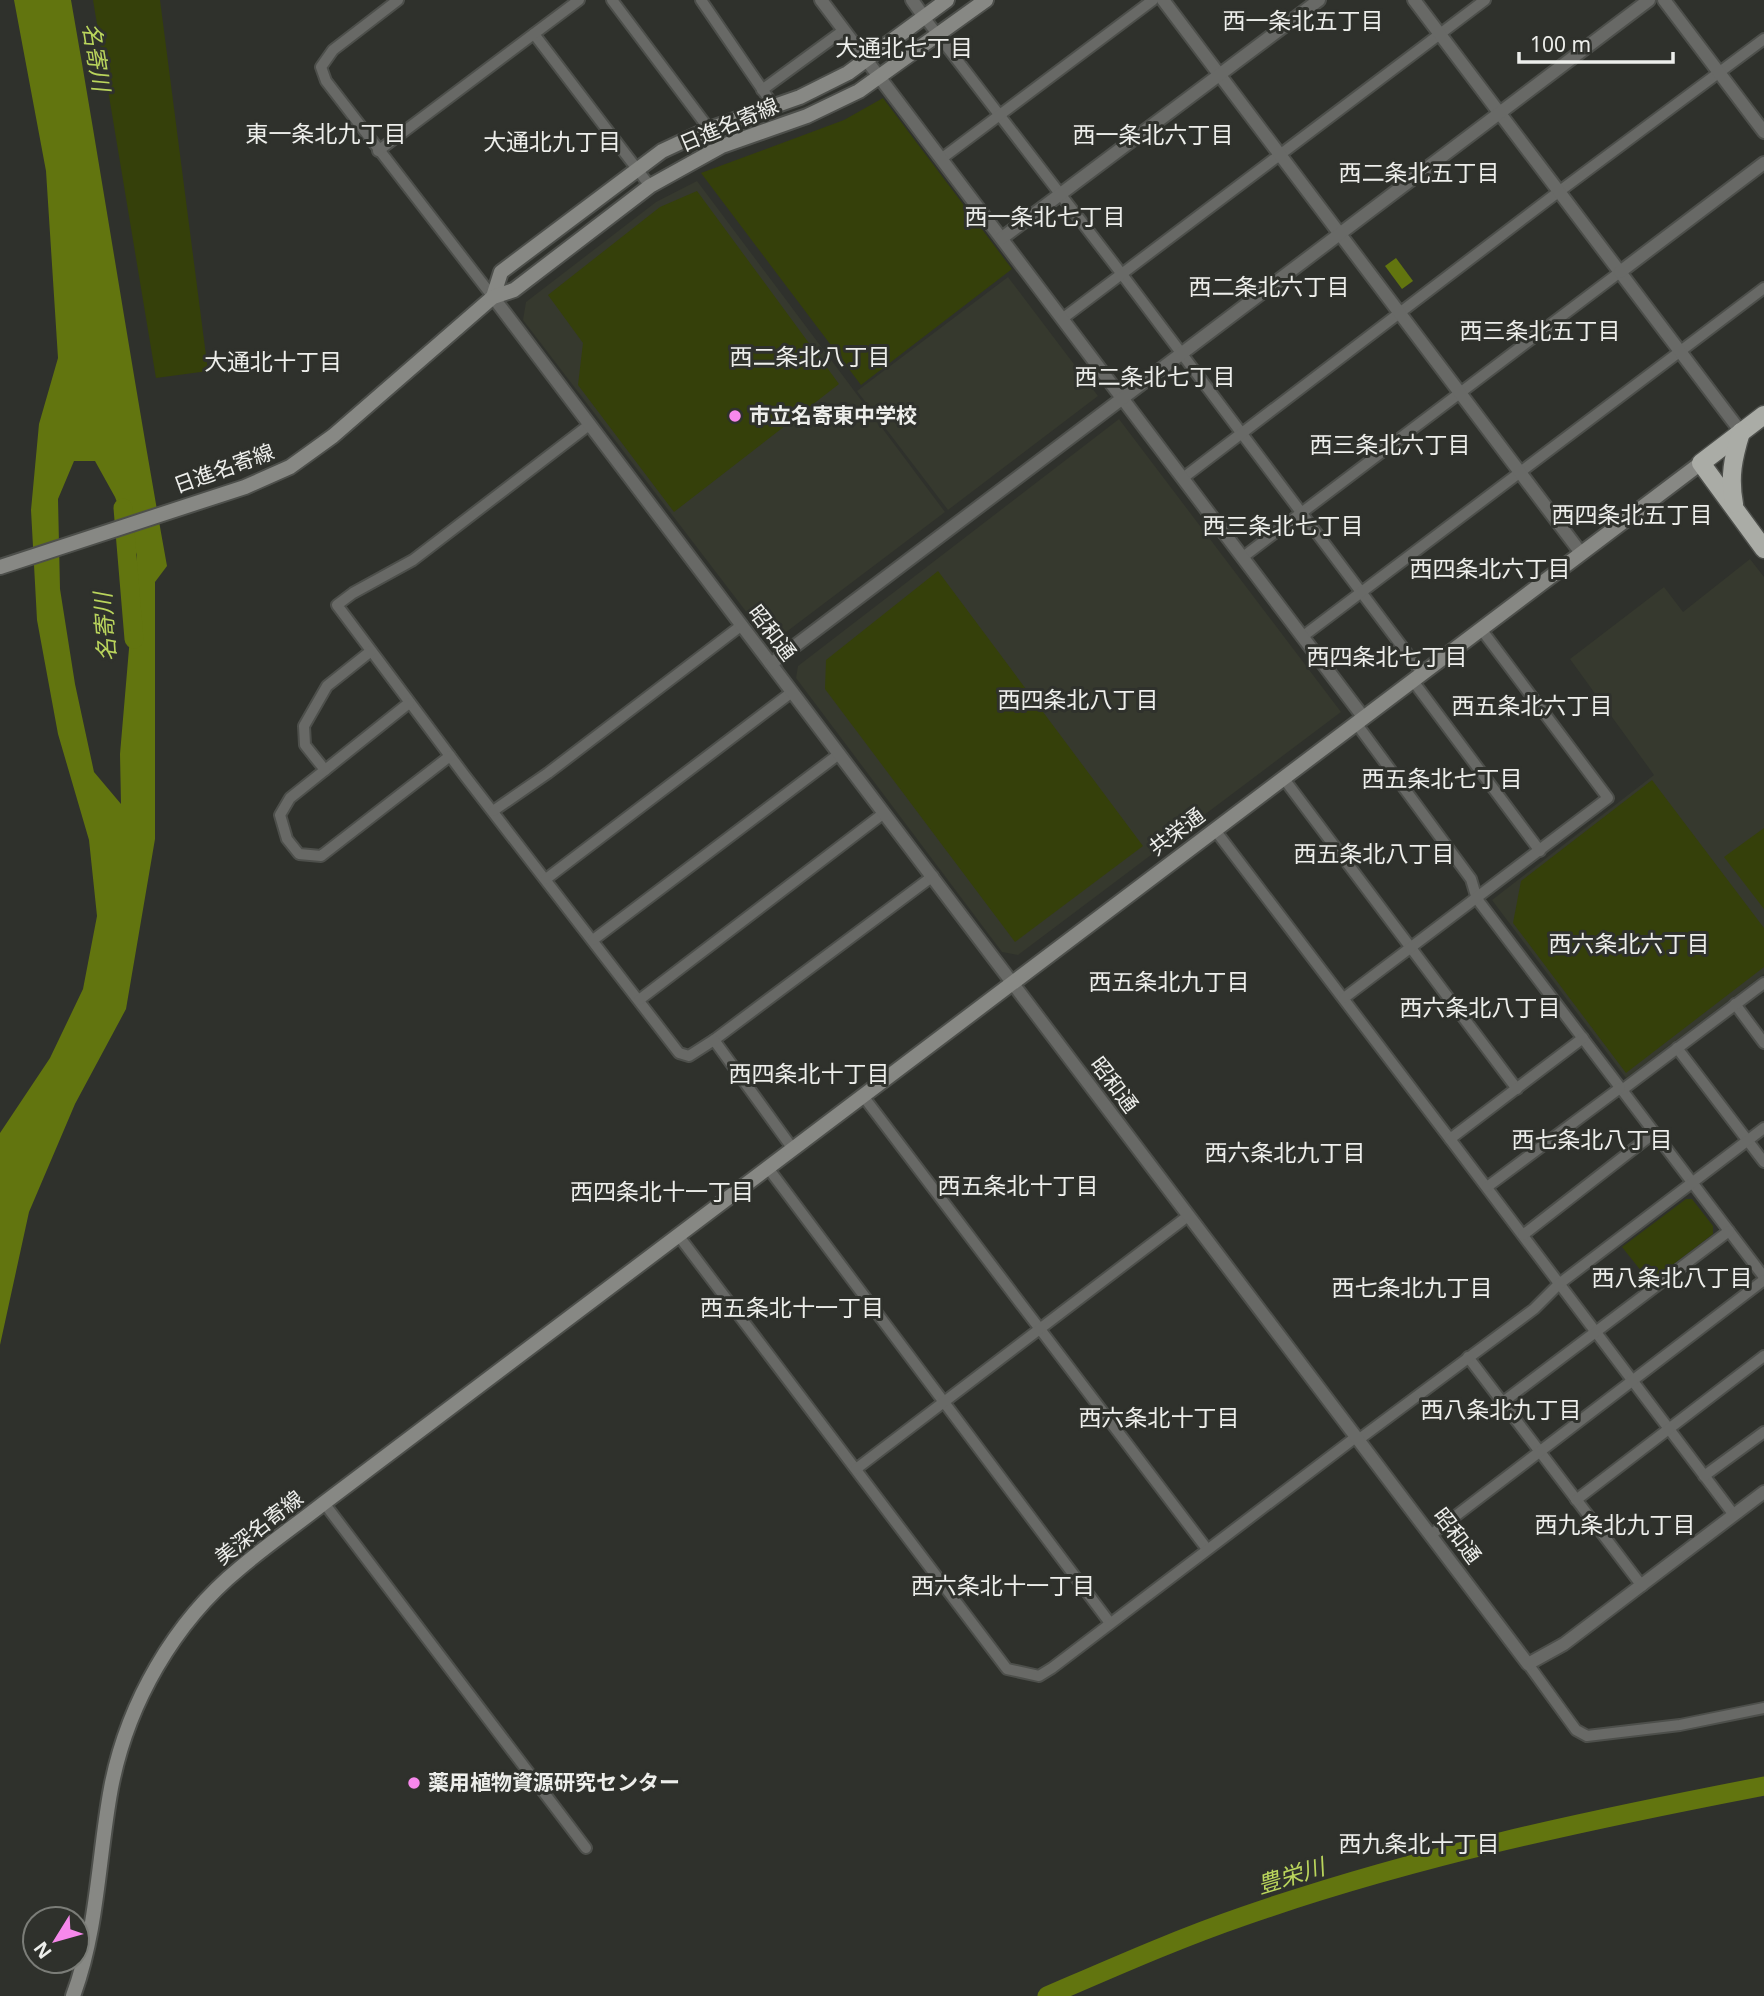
<svg xmlns="http://www.w3.org/2000/svg" width="1764" height="1996" font-family="'Noto Sans','Noto Sans JP',sans-serif">
  <rect width="100%" height="100%" fill="#2f312c"/>
  <g fill="#36392e">
    <path d="M697 181 945 512 777 639 764 635 523 320 526 302 656 202Z"/>
    <path d="M1008 277 1098 396 948 510 857 391Z"/>
    <path d="M1119 419 1341 712 1018 955 1002 952 796 678 798 666Z"/>
    <path d="M1750 559 1764 577V974L1626 1078 1492 900 1654 775 1570 659 1664 587 1683 612Z"/>
  </g>
  <g fill="#35400a">
    <path d="M93 0H160L208 371 156 378Z"/>
    <path d="M883 98 1012 269 861 385 701 173 844 120Z"/>
    <path d="M697 191 839 384 674 512 578 385 583 343 548 295 660 207Z"/>
    <path d="M938 571 1143 846 1015 942 825 689 826 660Z"/>
    <path d="M1652 780 1764 928V967L1626 1073 1513 923 1521 881Z"/>
    <path d="M1764 828V909L1724 857Z"/>
    <path d="M1686 1199H1692L1713 1226V1234L1650 1282 1622 1247Z"/>
  </g>
  <g fill="#62750f" fill-rule="evenodd">
    <path d="M14 0H71C104 188 133 378 167 566L155 582V839L126 1009 75 1104 29 1212 0 1345V1133L50 1058 83 989 97 916 89 840 58 734 37 620 31 510 39 424 58 358 46 171ZM74 461H95L115 497 137 555 120 754 121 804 94 772 75 684 60 589 58 499Z"/>
    <path d="M1396 258 1413 281 1402 289 1385 266Z"/>
  </g>
  <g fill="none" stroke-linecap="round" stroke-linejoin="round">
    <g stroke="#62750f" stroke-width="19">
      <path d="M123 508 134 639"/>
      <path d="M1047 1996C1112 1968 1177 1939 1244 1916 1413 1857 1588 1820 1764 1786"/>
    </g>
    <defs>
      <g id="minor">
        <path d="M398 0 333 50 321 67 326 81 493 297"/>
        <path d="M612 0 722 146"/>
        <path d="M701 0 773 105"/>
        <path d="M924 17 1121 273 1422 673"/>
        <path d="M534 34 650 186"/>
        <path d="M762 90 844 30"/>
        <path d="M378 151 579 0"/>
        <path d="M941 159 1153 0"/>
        <path d="M1062 319 1485 0"/>
        <path d="M589 425 413 560 353 593 337 605 465 776 679 1053 689 1056 714 1040 933 876"/>
        <path d="M1183 478 1549 199 1764 39"/>
        <path d="M1243 557 1620 272"/>
        <path d="M1302 637 1764 288"/>
        <path d="M1413 681 1540 851"/>
        <path d="M409 703 290 798 280 815 287 839 299 854 321 856 450 756"/>
        <path d="M1356 723 1471 879 1477 899 1764 1277"/>
        <path d="M325 770 305 745 304 726 327 686 371 651"/>
        <path d="M1284 779 1517 1089"/>
        <path d="M493 811 548 773 742 625"/>
        <path d="M1215 830 1450 1139"/>
        <path d="M546 879 792 692"/>
        <path d="M593 940 839 754"/>
        <path d="M1344 998 1608 798 1481 629"/>
        <path d="M639 1000 884 813"/>
        <path d="M1735 1004 1764 1043"/>
        <path d="M1583 1038 1450 1139 1734 1515"/>
        <path d="M714 1040 793 1149"/>
        <path d="M1677 1048 1764 1162"/>
        <path d="M1622 1090 1764 983"/>
        <path d="M863 1096 1207 1549"/>
        <path d="M768 1168 1110 1623"/>
        <path d="M1487 1187 1620 1088"/>
        <path d="M678 1235 1007 1669 1039 1676 1052 1668 1356 1437"/>
        <path d="M1523 1235 1654 1133"/>
        <path d="M1468 1357 1642 1586"/>
        <path d="M1503 1402 1729 1231"/>
        <path d="M1358 1440 1534 1309 1559 1284 1764 1128"/>
        <path d="M856 1469 1188 1216"/>
        <path d="M1704 1476 1764 1432"/>
        <path d="M1576 1500 1764 1356"/>
        <path d="M324 1503 586 1848"/>
        <path d="M1432 1534 1764 1280"/>
        <path d="M1528 1664 1576 1730 1587 1736 1680 1725 1764 1708"/>
      </g>
      <g id="tertiary">
        <path d="M821 0 1364 718"/>
        <path d="M912 0 924 17"/>
        <path d="M1163 0 1581 553"/>
        <path d="M1414 0 1741 432"/>
        <path d="M1664 0 1764 132"/>
        <path d="M1002 238 1319 0"/>
        <path d="M1620 272 1764 163"/>
        <path d="M493 297 1528 1664 1564 1644 1764 1492"/>
        <path d="M771 664 1649 0"/>
      </g>
      <g id="secondary">
        <path d="M493 297 501 272 662 151 709 129 800 97 848 73 947 0"/>
        <path d="M0 567 245 487 290 467 333 436 493 297 514 290 650 186 722 146 807 116 859 91 986 0"/>
        <path d="M73 1996C98 1929 98 1858 111 1788 127 1704 174 1622 240 1568 267 1545 296 1525 324 1503L1701 463"/>
      </g>
      <g id="trunk">
        <path d="M1764 415 1701 463 1764 549"/>
        <path d="M1734 504C1729 477 1733 458 1741 432"/>
      </g>
    </defs>
    <use href="#minor" stroke="#4d4f4b" stroke-width="14"/>
    <use href="#tertiary" stroke="#4d4f4b" stroke-width="16"/>
    <use href="#secondary" stroke="#4d4f4b" stroke-width="18"/>
    <use href="#trunk" stroke="#4d4f4b" stroke-width="21"/>
    <use href="#minor" stroke="#686966" stroke-width="10"/>
    <use href="#tertiary" stroke="#686966" stroke-width="12"/>
    <use href="#secondary" stroke="#878884" stroke-width="14"/>
    <use href="#trunk" stroke="#aaaca6" stroke-width="18"/>
  </g>
  <g fill="#f788ec" stroke="#2f312c" stroke-width="2.5">
    <circle cx="735" cy="416" r="7"/>
    <circle cx="414" cy="1783" r="7"/>
  </g>
  <g text-anchor="middle" stroke-width="6" stroke-linejoin="round" paint-order="stroke">
    <g font-size="21" fill="#edeeeb" stroke="#2f312c">
      <text transform="translate(729 125) rotate(-23)" y="7">日進名寄線</text>
      <text transform="translate(224 469) rotate(-20)" y="7">日進名寄線</text>
      <text transform="translate(772 633) rotate(53)" y="7">昭和通</text>
      <text transform="translate(1177 832) rotate(-37)" y="7">共栄通</text>
      <text transform="translate(1114 1085) rotate(53)" y="7">昭和通</text>
      <text transform="translate(259 1528) rotate(-38)" y="7">美深名寄線</text>
      <text transform="translate(1457 1536) rotate(53)" y="7">昭和通</text>
    </g>
    <g font-size="21" font-weight="bold" fill="#edeeeb" stroke="#2f312c" text-anchor="start">
      <text x="749" y="423">市立名寄東中学校</text>
      <text x="428" y="1790">薬用植物資源研究センター</text>
    </g>
    <g font-size="23" fill="#edeeeb" stroke="#2f312c">
      <text x="1303" y="29">西一条北五丁目</text>
      <text x="904" y="56">大通北七丁目</text>
      <text x="326" y="142">東一条北九丁目</text>
      <text x="1153" y="143">西一条北六丁目</text>
      <text x="552" y="150">大通北九丁目</text>
      <text x="1419" y="181">西二条北五丁目</text>
      <text x="1045" y="225">西一条北七丁目</text>
      <text x="1269" y="295">西二条北六丁目</text>
      <text x="1540" y="339">西三条北五丁目</text>
      <text x="810" y="365">西二条北八丁目</text>
      <text x="273" y="370">大通北十丁目</text>
      <text x="1155" y="385">西二条北七丁目</text>
      <text x="1390" y="453">西三条北六丁目</text>
      <text x="1632" y="523">西四条北五丁目</text>
      <text x="1283" y="534">西三条北七丁目</text>
      <text x="1490" y="577">西四条北六丁目</text>
      <text x="1387" y="665">西四条北七丁目</text>
      <text x="1078" y="708">西四条北八丁目</text>
      <text x="1532" y="714">西五条北六丁目</text>
      <text x="1442" y="787">西五条北七丁目</text>
      <text x="1374" y="862">西五条北八丁目</text>
      <text x="1629" y="952">西六条北六丁目</text>
      <text x="1169" y="990">西五条北九丁目</text>
      <text x="1480" y="1016">西六条北八丁目</text>
      <text x="809" y="1082">西四条北十丁目</text>
      <text x="1592" y="1148">西七条北八丁目</text>
      <text x="1285" y="1161">西六条北九丁目</text>
      <text x="1018" y="1194">西五条北十丁目</text>
      <text x="662" y="1200">西四条北十一丁目</text>
      <text x="1672" y="1286">西八条北八丁目</text>
      <text x="1412" y="1296">西七条北九丁目</text>
      <text x="792" y="1316">西五条北十一丁目</text>
      <text x="1501" y="1418">西八条北九丁目</text>
      <text x="1159" y="1426">西六条北十丁目</text>
      <text x="1615" y="1533">西九条北九丁目</text>
      <text x="1003" y="1594">西六条北十一丁目</text>
      <text x="1419" y="1852">西九条北十丁目</text>
    </g>
    <g font-size="23" font-style="italic" fill="#bad55c" stroke="#2f312c">
      <text transform="translate(96 57) rotate(81)" y="8">名寄川</text>
      <text transform="translate(105 627) rotate(-94)" y="8">名寄川</text>
      <text transform="translate(1291 1876) rotate(-17)" y="8">豊栄川</text>
    </g>
  </g>
  <g transform="translate(56 1940) rotate(233)"><circle r="33" fill="#2f312c" stroke="#7b7d78" stroke-width="2"/>
  <path d="M0-5L12 26L0 18L-12 26Z" fill="#f788ec"/>
  <text y="-10" font-size="19" font-weight="bold" text-anchor="middle" fill="#edeeeb">N</text>
  </g>
  <path d="M1519 52v10h154v-10" fill="none" stroke="#edeeeb" stroke-width="3.5"/>
  <text x="1530" y="52" font-size="21" fill="#edeeeb" stroke="#2f312c" stroke-width="5" paint-order="stroke">100 m</text>
</svg>
